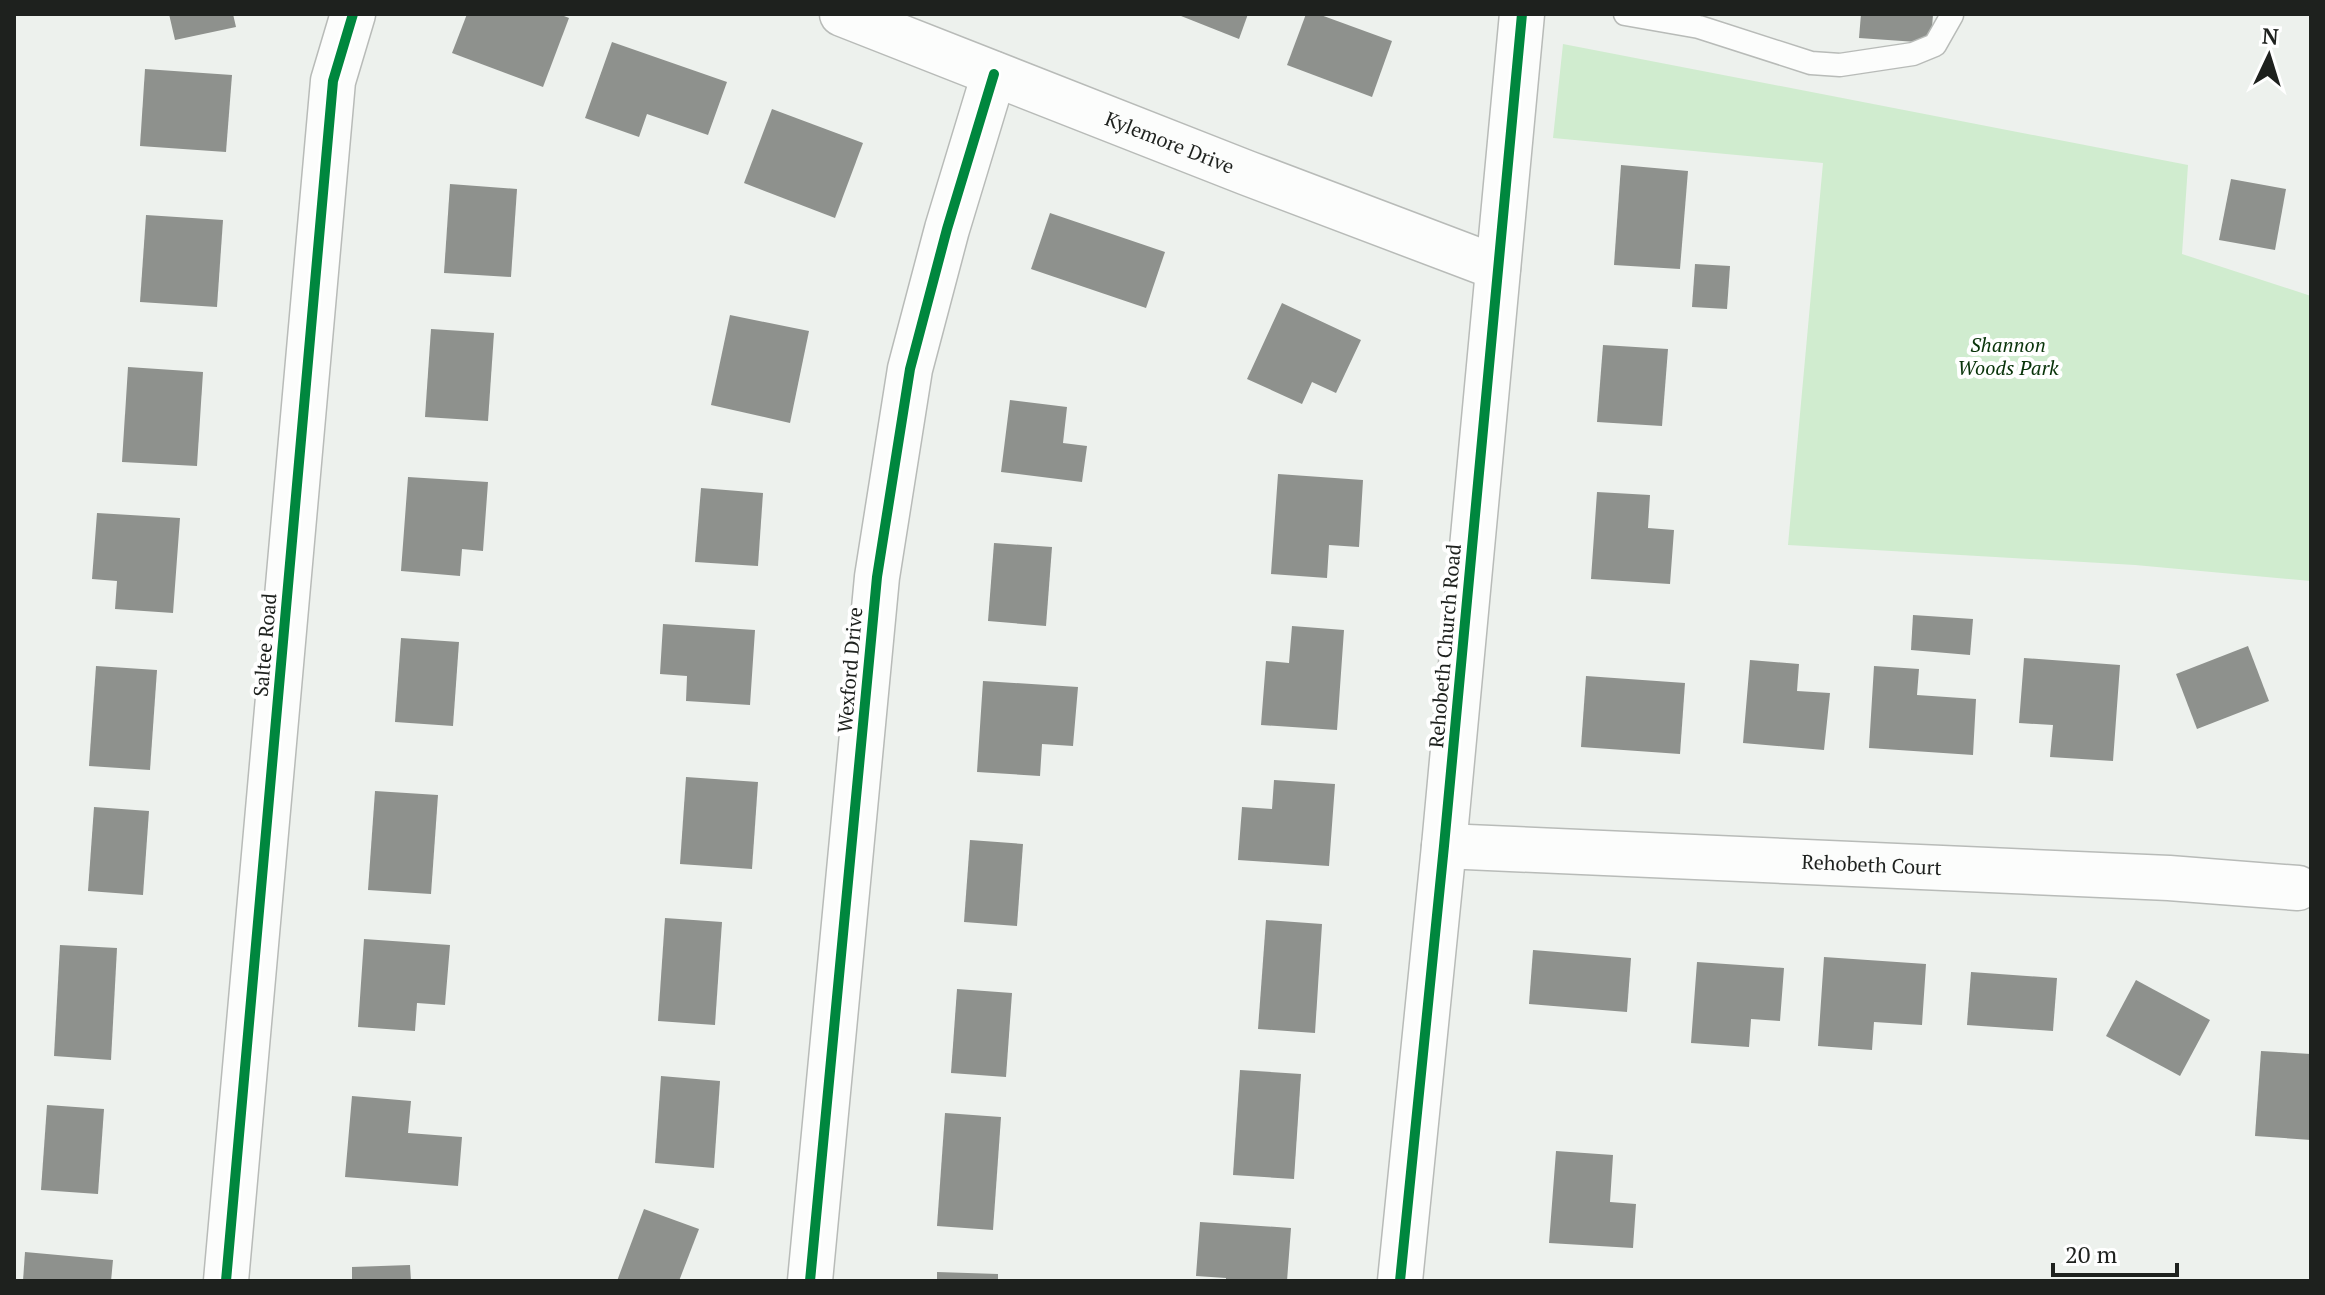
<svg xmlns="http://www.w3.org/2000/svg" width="2325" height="1295" font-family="'PT Serif',serif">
  <rect width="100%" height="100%" fill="#edf1ed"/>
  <path fill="#d0eccf" d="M1563 44 2188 165 2182 254 2311 296V581L2135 565 1788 545 1823 163 1553 138Z"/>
  <g fill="#8e918d">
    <path d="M169 14H233L236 27 175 40Z"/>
    <path d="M467 14H559L569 18 543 87 452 53Z"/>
    <path d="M1176 14H1248L1239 39Z"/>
    <path d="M1306 14H1318L1392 41 1372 97 1287 65Z"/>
    <path d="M1861 14H1933L1931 43 1859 38Z"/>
    <path d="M612 42 727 82 708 135 647 114 639 137 585 118Z"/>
    <path d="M145 69 232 75 226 152 140 146Z"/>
    <path d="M772 109 863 143 835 218 744 183Z"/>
    <path d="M1621 165 1688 171 1680 269 1614 265Z"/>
    <path d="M2231 179 2286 189 2275 250 2219 240Z"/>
    <path d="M450 184 517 189 511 277 444 273Z"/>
    <path d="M1050 213 1165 252 1146 308 1031 269Z"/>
    <path d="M146 215 223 220 217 307 140 302Z"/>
    <path d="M1695 264 1730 266 1727 309 1692 307Z"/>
    <path d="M1282 303 1361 340 1336 393 1312 382 1302 404 1247 379Z"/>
    <path d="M730 315 809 331 790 423 711 405Z"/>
    <path d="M431 329 494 333 488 421 425 417Z"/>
    <path d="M1603 345 1668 349 1662 426 1597 422Z"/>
    <path d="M128 367 203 372 197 466 122 462Z"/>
    <path d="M1010 400 1067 407 1063 443 1087 446 1082 482 1001 472Z"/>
    <path d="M1278 474 1363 480 1359 547 1329 545 1327 578 1271 574Z"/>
    <path d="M408 477 488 482 483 551 462 549 460 576 401 571Z"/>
    <path d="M701 488 763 493 758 566 695 562Z"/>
    <path d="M1597 492 1650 495 1648 528 1674 530 1670 584 1591 579Z"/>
    <path d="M97 513 180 518 173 613 115 609 117 581 92 579Z"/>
    <path d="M994 543 1052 547 1046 626 988 621Z"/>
    <path d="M1913 615 1973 619 1970 655 1911 650Z"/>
    <path d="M663 624 755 630 750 705 686 701 687 676 660 674Z"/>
    <path d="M1292 626 1344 630 1337 730 1261 725 1266 661 1289 663Z"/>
    <path d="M401 638 459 642 453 726 395 722Z"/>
    <path d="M2248 646 2269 701 2197 729 2176 674Z"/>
    <path d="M2024 658 2120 665 2113 761 2050 757 2053 725 2019 723Z"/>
    <path d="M1750 660 1799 664 1797 691 1830 693 1824 750 1743 743Z"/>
    <path d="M96 666 157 670 150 770 89 766Z"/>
    <path d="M1874 666 1919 669 1917 695 1976 699 1973 755 1869 748Z"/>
    <path d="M1586 676 1685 683 1680 754 1581 747Z"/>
    <path d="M983 681 1078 687 1073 746 1042 744 1040 776 977 772Z"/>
    <path d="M686 777 758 782 752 869 680 864Z"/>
    <path d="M1274 780 1335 784 1329 866 1238 860 1242 807 1272 809Z"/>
    <path d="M375 791 438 795 431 894 368 890Z"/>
    <path d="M94 807 149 811 143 895 88 891Z"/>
    <path d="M970 840 1023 844 1017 926 964 922Z"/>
    <path d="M665 918 722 922 715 1025 658 1021Z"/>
    <path d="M1266 920 1322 924 1315 1033 1258 1029Z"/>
    <path d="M364 939 450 945 445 1005 417 1003 415 1031 358 1027Z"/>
    <path d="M60 945 117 948 111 1060 54 1056Z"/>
    <path d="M1533 950 1631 958 1627 1012 1529 1004Z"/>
    <path d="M1824 957 1926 964 1922 1025 1874 1022 1872 1050 1818 1046Z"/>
    <path d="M1697 962 1784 968 1780 1021 1751 1019 1749 1047 1691 1043Z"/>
    <path d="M1971 972 2057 978 2053 1031 1967 1025Z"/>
    <path d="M2136 980 2210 1020 2180 1076 2106 1036Z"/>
    <path d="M957 989 1012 993 1006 1077 951 1073Z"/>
    <path d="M2261 1051 2311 1054V1140L2255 1136Z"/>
    <path d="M1240 1070 1301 1074 1294 1179 1233 1175Z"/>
    <path d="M661 1076 720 1081 714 1168 655 1163Z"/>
    <path d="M352 1096 411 1101 408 1133 462 1137 458 1186 345 1177Z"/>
    <path d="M47 1105 104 1109 98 1194 41 1190Z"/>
    <path d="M945 1113 1001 1117 993 1230 937 1226Z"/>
    <path d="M1556 1151 1613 1155 1610 1202 1636 1204 1633 1248 1549 1243Z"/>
    <path d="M644 1209 699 1229 679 1281H617Z"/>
    <path d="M1200 1222 1291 1228 1287 1281H1226V1278L1196 1276Z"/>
    <path d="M25 1252 113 1260 111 1281H23Z"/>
    <path d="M410 1265 411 1281H352V1267Z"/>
    <path d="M937 1272 998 1274V1281H937Z"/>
  </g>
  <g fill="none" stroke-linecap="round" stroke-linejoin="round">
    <defs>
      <path id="lane" d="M1625 14 1699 27 1811 63 1840 65 1913 54 1935 45 1952 15"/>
      <g id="street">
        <path id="s1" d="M842 14 1247 173 1498 268"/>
        <path id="s2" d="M1444 846 2169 878 2298 888"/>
        <path d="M226 1281 333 81 353 14"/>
        <path d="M810 1281 877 577 910 369 947 229 994 74"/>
      </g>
      <path id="secondary" d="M1400 1281 1444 846 1522 14"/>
    </defs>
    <use href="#lane" stroke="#b8bbb8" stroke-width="25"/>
    <use href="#street" stroke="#b8bbb8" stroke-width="47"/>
    <use href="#secondary" stroke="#b8bbb8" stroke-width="47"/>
    <use href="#lane" stroke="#fcfdfc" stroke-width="22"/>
    <use href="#street" stroke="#fcfdfc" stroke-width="44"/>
    <use href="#secondary" stroke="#fcfdfc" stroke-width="44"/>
    <defs>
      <g id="cycleway">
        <path d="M226 1281 333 81 353 14"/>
        <path d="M810 1281 877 577 910 369 947 229 994 74"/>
        <path d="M1400 1281 1444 846 1522 14"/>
      </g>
    </defs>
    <use href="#cycleway" stroke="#fff" stroke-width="15"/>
    <use href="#cycleway" stroke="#00873e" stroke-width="10"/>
  </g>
  <g text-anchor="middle" stroke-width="8" stroke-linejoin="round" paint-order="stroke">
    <g font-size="20" fill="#1e211e" stroke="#fff">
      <text dy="7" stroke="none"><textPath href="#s1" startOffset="352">Kylemore Drive</textPath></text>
      <text transform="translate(265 645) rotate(-85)" y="7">Saltee Road</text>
      <text transform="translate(1445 646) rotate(-85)" y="7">Rehobeth Church Road</text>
      <text transform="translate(850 670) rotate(-85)" y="7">Wexford Drive</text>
      <text dy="7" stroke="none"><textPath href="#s2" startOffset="428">Rehobeth Court</textPath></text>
    </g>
    <g font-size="20" font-style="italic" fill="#083309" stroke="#fff">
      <text x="2008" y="352">Shannon<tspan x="2008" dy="23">Woods Park</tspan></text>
    </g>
  </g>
  <rect width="2325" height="1295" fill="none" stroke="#1e211e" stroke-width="32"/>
  <g transform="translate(2269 56) rotate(4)" stroke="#ffffff" stroke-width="6" paint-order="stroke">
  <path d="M0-6L14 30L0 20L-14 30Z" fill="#1e211e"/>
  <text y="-12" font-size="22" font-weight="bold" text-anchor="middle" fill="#1e211e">N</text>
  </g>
  <path d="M2053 1263v12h124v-12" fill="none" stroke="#1e211e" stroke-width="4"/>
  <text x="2065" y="1263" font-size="24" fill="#1e211e" stroke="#ffffff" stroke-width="6" paint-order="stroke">20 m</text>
</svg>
